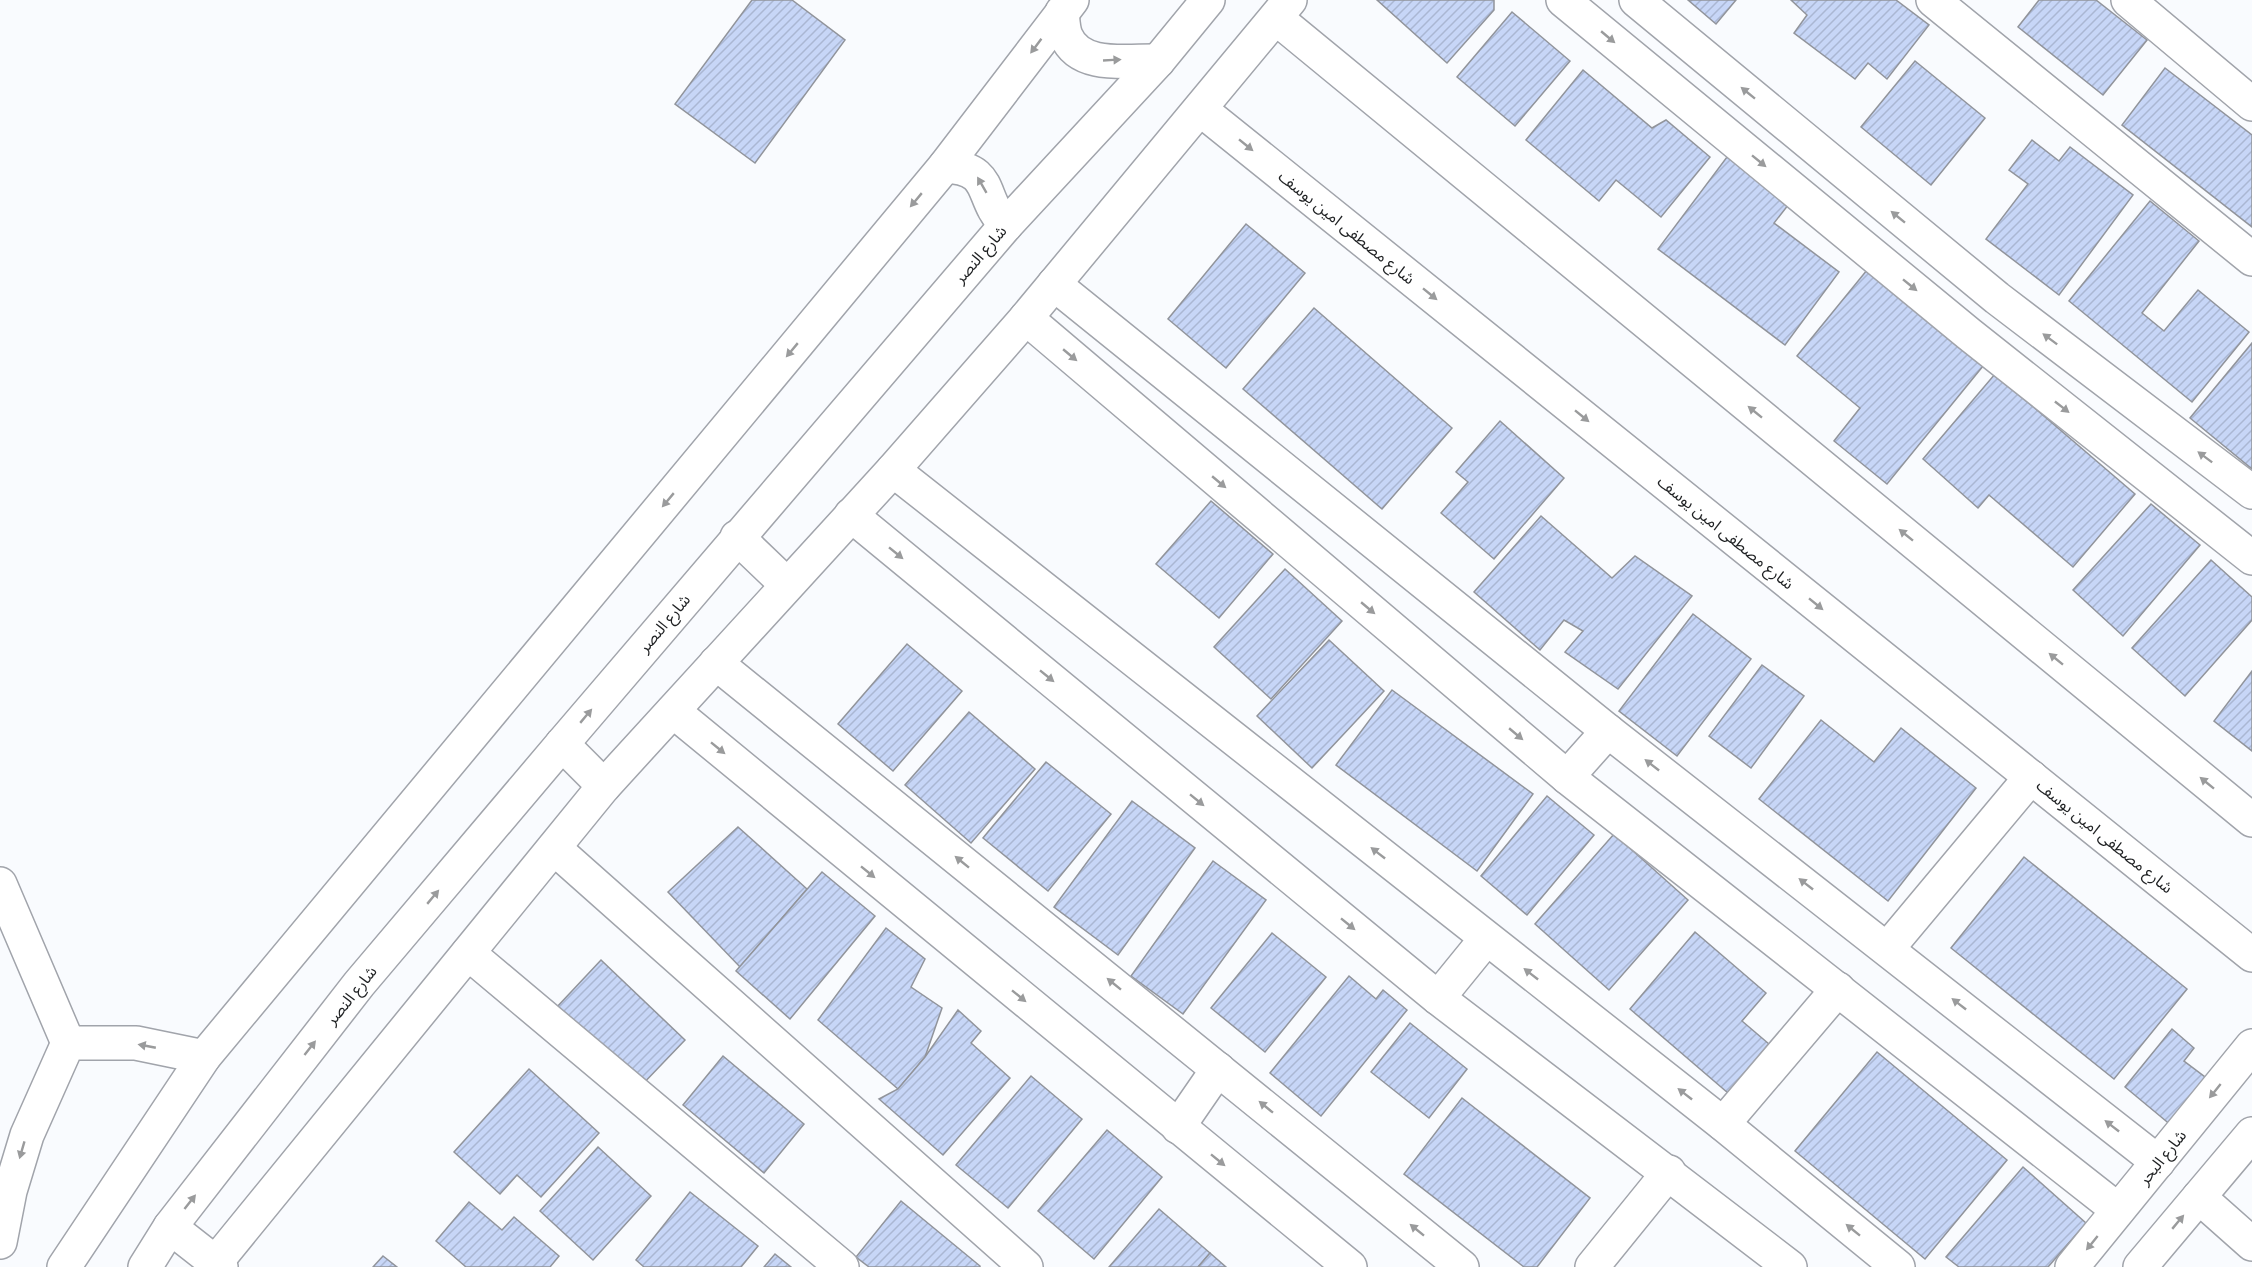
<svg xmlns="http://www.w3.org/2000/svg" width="2252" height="1267" font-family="'Playfair Display','Noto Sans Arabic',serif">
  <defs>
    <pattern id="building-hatch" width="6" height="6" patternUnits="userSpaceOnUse" patternTransform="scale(1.5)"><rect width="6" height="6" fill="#c7d6f7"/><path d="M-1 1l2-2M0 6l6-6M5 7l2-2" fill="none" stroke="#aab7d3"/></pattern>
  </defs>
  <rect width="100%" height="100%" fill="#f9fbfe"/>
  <g fill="url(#building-hatch)" stroke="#91949b" stroke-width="1.5">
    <path d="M752 0H792L845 40 755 163 675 104Z"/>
    <path d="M1377 0H1494V10L1447 63Z"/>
    <path d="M1688 0H1736L1716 24Z"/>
    <path d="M1791 0H1896L1929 25 1887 79 1868 63 1855 79 1794 33 1807 15Z"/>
    <path d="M2039 0H2096L2147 40 2103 95 2018 27Z"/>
    <path d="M1512 12 1570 61 1515 126 1457 77Z"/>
    <path d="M1915 61 1985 118 1931 185 1861 127Z"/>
    <path d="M2165 68 2252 135V227L2122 125Z"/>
    <path d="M1583 70 1652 128 1666 120 1710 157 1661 217 1616 180 1599 201 1526 140Z"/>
    <path d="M2032 140 2059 161 2070 147 2133 195 2059 295 1986 239 2028 184 2009 170Z"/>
    <path d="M1727 157 1789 204 1774 223 1839 272 1785 345 1658 249Z"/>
    <path d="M2150 201 2199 241 2142 313 2164 331 2198 290 2249 332 2192 402 2069 301Z"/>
    <path d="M1246 224 1305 273 1226 368 1168 319Z"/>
    <path d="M1867 270 1983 366 1887 484 1834 441 1860 408 1797 356Z"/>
    <path d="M1314 308 1452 428 1382 509 1243 389Z"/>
    <path d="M2252 343V469L2190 418Z"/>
    <path d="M1995 374 2135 494 2073 567 1989 495 1978 508 1923 459Z"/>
    <path d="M1500 421 1564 478 1494 559 1441 513 1468 482 1456 472Z"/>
    <path d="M1211 501 1273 554 1219 618 1156 564Z"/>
    <path d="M2151 504 2200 545 2123 636 2073 590Z"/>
    <path d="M1541 516 1612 578 1635 556 1692 596 1618 689 1565 652 1583 631 1564 620 1540 650 1474 592Z"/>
    <path d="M2211 560 2252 597V620L2185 696 2132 648Z"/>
    <path d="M1285 569 1342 621 1271 699 1214 647Z"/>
    <path d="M1693 614 1751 659 1677 756 1619 711Z"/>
    <path d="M1329 640 1384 691 1312 768 1257 716Z"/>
    <path d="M907 644 962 691 893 771 838 724Z"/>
    <path d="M1762 665 1804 696 1751 768 1709 736Z"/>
    <path d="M2252 671V751L2214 721Z"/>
    <path d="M1392 690 1533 794 1477 871 1336 765Z"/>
    <path d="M969 712 1035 769 971 843 905 785Z"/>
    <path d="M1821 720 1874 762 1901 728 1976 788 1888 901 1759 799Z"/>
    <path d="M1046 762 1111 814 1048 891 983 838Z"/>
    <path d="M1547 796 1594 835 1527 915 1481 876Z"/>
    <path d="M1132 801 1195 848 1118 955 1054 907Z"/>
    <path d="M738 827 807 889 740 967 668 892Z"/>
    <path d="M1614 834 1688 900 1609 990 1535 924Z"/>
    <path d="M2024 857 2187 989 2114 1079 1951 948Z"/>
    <path d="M1213 861 1266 900 1183 1014 1131 976Z"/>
    <path d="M822 872 875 916 790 1019 736 971Z"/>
    <path d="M886 928 925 959 911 987 942 1008 925 1057 898 1089 818 1020Z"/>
    <path d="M1695 932 1766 993 1742 1021 1769 1044 1728 1093 1630 1009Z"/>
    <path d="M1272 933 1326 977 1265 1052 1211 1008Z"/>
    <path d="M601 960 685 1040 639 1088 556 1008Z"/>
    <path d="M1349 976 1376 999 1383 990 1407 1010 1321 1116 1270 1073Z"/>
    <path d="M958 1010 981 1031 971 1043 1010 1078 943 1155 879 1099 898 1089 925 1057Z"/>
    <path d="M1410 1023 1467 1069 1429 1118 1371 1072Z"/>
    <path d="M2172 1029 2194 1048 2184 1061 2209 1080 2172 1126 2125 1087Z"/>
    <path d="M1877 1052 2007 1160 1925 1259 1795 1151Z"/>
    <path d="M723 1056 804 1124 764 1173 683 1105Z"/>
    <path d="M529 1069 599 1133 541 1197 517 1175 500 1194 454 1152Z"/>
    <path d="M1031 1076 1082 1119 1008 1208 956 1165Z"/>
    <path d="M1462 1098 1590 1198 1537 1267H1524L1404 1174Z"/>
    <path d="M1107 1130 1162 1177 1094 1259 1038 1211Z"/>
    <path d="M598 1147 651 1196 593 1260 540 1211Z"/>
    <path d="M2023 1167 2086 1223 2048 1267H1959L1946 1257Z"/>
    <path d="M690 1192 758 1246 741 1267H644L636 1260Z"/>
    <path d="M901 1201 980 1266V1267H869L856 1257Z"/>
    <path d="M469 1202 502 1230 514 1217 559 1256 550 1267H466L436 1241Z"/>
    <path d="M1159 1209 1210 1253 1198 1267H1109Z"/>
    <path d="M1210 1253 1226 1267H1198Z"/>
    <path d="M775 1254 791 1267H764Z"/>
    <path d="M383 1256 397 1267H373Z"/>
  </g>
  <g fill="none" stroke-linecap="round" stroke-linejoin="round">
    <defs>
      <g id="street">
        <path d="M1563 0 1969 334 2252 558"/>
        <path d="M1636 0 1997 298 2252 492"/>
        <path d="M1933 0 2252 259"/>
        <path d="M2128 0 2252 104"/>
        <path d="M1276 18 2252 820"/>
        <path d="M1200 109 2252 955"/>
        <path d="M1054 284 1608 731 2158 1162"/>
        <path d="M1026 318 1567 777 2118 1210"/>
        <path d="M893 470 1723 1124 1898 1267"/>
        <path d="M851 515 1438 998 1790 1267"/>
        <path d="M716 663 1462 1267"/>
        <path d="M673 711 1350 1267"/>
        <path d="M1567 777 1608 731"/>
        <path d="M554 848 1026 1267"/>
        <path d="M0 884 68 1043"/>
        <path d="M1888 948 2031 777"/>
        <path d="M468 953 842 1267"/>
        <path d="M1438 998 1486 939"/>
        <path d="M1723 1124 1838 989"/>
        <path d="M1178 1127 1218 1069"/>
        <path d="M2199 1197 2252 1244"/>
        <path d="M0 1242 10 1191 27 1135 68 1043H136L204 1057"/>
        <path d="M216 1262 604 786 893 470 1026 318 1290 0"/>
        <path d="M1592 1267 1669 1172"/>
        <path d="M2072 1267 2252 1046"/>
        <path d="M2140 1267 2252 1134"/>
      </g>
      <g id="secondary">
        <path d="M1062 12C1063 20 1063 29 1066 36 1080 70 1129 60 1158 61"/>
        <path d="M945 166C996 169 978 197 1006 225"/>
        <path d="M737 537 787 585"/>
        <path d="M562 744 604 786"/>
        <path d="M170 1227 221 1267"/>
        <path d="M64 1267 204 1057 945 166 1072 0"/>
        <path d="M145 1267 170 1227 359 984 562 744 1006 225 1158 61 1208 0"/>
      </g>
    </defs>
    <use href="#street" stroke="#a1a4ab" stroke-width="36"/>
    <use href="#secondary" stroke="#a1a4ab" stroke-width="36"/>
    <use href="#street" stroke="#fff" stroke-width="33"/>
    <use href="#secondary" stroke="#fff" stroke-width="33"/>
  </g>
  <defs><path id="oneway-solid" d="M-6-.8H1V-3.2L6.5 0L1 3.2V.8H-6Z" transform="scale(1.5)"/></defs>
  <g fill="#9a9b9c">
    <use href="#oneway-solid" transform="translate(1608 37) rotate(40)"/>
    <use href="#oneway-solid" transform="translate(1036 46) rotate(127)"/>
    <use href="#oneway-solid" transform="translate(1112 60) rotate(-3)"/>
    <use href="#oneway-solid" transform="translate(1748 93) rotate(-141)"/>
    <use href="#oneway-solid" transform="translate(1246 145) rotate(39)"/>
    <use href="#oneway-solid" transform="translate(1759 161) rotate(39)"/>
    <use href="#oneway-solid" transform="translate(982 185) rotate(-120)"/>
    <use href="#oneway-solid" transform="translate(916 200) rotate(130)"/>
    <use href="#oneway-solid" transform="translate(1898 217) rotate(-141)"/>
    <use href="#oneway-solid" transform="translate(1910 285) rotate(39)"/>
    <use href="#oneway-solid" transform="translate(1430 294) rotate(39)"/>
    <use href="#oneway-solid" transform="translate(2050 339) rotate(-143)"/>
    <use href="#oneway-solid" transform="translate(792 350) rotate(130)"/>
    <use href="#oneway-solid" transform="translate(1070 355) rotate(40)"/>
    <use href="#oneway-solid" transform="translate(2062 407) rotate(38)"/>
    <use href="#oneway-solid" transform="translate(1755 412) rotate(-141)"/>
    <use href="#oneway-solid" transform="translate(1582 416) rotate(39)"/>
    <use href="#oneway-solid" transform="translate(2205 457) rotate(-143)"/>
    <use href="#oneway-solid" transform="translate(1219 482) rotate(40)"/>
    <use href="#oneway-solid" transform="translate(668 500) rotate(130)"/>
    <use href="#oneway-solid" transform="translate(1906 535) rotate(-141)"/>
    <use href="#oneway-solid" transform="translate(896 553) rotate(39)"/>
    <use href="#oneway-solid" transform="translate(1816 604) rotate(39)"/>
    <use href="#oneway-solid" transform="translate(1368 608) rotate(40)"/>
    <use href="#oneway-solid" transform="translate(2056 659) rotate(-141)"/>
    <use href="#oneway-solid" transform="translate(1047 676) rotate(39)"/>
    <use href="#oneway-solid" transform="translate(586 716) rotate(-50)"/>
    <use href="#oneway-solid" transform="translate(1516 734) rotate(40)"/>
    <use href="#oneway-solid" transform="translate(718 748) rotate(39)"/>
    <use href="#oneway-solid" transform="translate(1652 765) rotate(-142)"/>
    <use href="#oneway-solid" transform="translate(2207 783) rotate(-141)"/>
    <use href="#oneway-solid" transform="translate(1197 800) rotate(39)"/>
    <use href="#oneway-solid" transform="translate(1378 853) rotate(-142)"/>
    <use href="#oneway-solid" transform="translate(962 862) rotate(-141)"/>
    <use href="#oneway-solid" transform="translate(868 872) rotate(39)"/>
    <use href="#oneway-solid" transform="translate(1806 884) rotate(-142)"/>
    <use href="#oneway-solid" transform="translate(433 897) rotate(-50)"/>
    <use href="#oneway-solid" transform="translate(1348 924) rotate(39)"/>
    <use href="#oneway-solid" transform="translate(1531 974) rotate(-142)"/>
    <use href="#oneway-solid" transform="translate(1114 984) rotate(-141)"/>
    <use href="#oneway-solid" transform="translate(1019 996) rotate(39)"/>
    <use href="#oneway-solid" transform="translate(1959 1004) rotate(-142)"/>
    <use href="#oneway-solid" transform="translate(147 1046) rotate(-169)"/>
    <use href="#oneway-solid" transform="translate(310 1048) rotate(-52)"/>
    <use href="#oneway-solid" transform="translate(2215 1091) rotate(129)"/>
    <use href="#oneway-solid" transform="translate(1685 1094) rotate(-142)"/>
    <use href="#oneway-solid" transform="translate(1266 1107) rotate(-141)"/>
    <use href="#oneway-solid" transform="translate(2112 1126) rotate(-142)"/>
    <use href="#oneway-solid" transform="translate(22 1150) rotate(106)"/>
    <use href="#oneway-solid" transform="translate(1218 1160) rotate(39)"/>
    <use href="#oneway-solid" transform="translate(190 1202) rotate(-52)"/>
    <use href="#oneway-solid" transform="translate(2178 1222) rotate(-50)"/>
    <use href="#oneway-solid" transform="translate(1417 1230) rotate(-141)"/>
    <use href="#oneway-solid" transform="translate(1853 1230) rotate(-141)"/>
    <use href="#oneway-solid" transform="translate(2092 1243) rotate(129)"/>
  </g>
  <g text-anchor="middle" stroke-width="6" stroke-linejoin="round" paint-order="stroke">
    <g font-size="16" fill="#1e2022" stroke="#fff">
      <text transform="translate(1347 227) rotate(39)" y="6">شارع مصطفى امين يوسف</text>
      <text transform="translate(980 254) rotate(-49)" y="6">شارع النصر</text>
      <text transform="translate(1726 532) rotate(39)" y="6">شارع مصطفى امين يوسف</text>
      <text transform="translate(664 623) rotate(-50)" y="6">شارع النصر</text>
      <text transform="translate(2105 836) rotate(39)" y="6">شارع مصطفى امين يوسف</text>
      <text transform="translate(351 995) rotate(-51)" y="6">شارع النصر</text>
      <text transform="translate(2162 1157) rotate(-51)" y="6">شارع البحر</text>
    </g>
  </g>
</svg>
